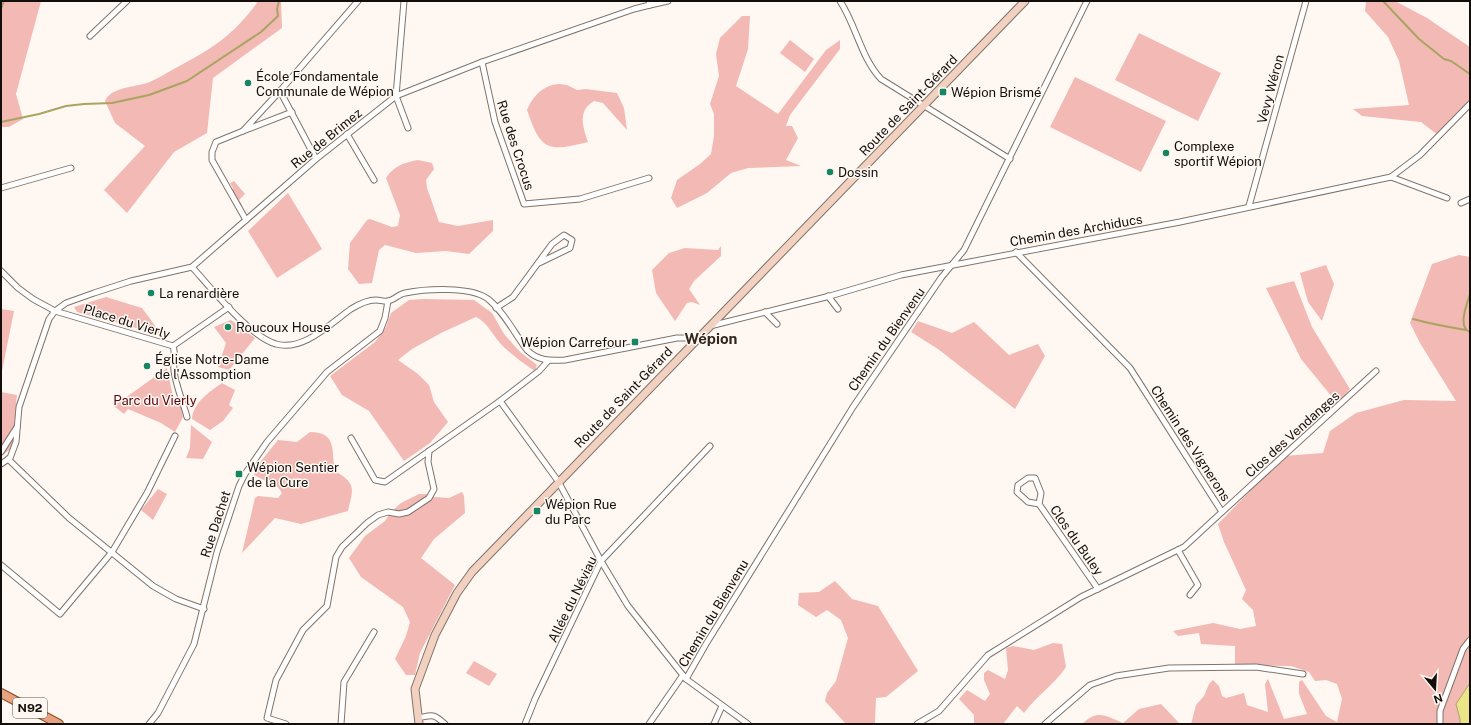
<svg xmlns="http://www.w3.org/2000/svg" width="1471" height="725" font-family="'Public Sans',sans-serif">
  <rect width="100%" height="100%" fill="#fff7f1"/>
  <g fill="#f3b9b4">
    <path d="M1 1H41L16 94 23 119 9 127H1Z"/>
    <path d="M255 1H281L282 28 213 78 207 133 174 152 127 213 104 190 145 146 115 123 105 101C111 87 135 87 147 83 156 80 166 73 174 69 210 50 232 37 257 3Z"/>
    <path d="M1366 1H1395L1427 18 1470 47V104L1439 136 1421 122 1362 116 1353 109 1409 105 1399 61 1388 37 1365 11Z"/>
    <path d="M742 16H750L748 49 736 86 778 114 826 50 840 40V49L790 115 786 126H792L798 138 786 160 801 166 748 168 731 173 707 193 677 208 671 198 677 180 700 164 711 154 714 136V114L710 104 719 76 716 54 720 38Z"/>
    <path d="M1139 33 1221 73 1198 121 1115 80Z"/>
    <path d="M790 40 814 59 805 72 780 53Z"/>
    <path d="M1075 77 1166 121 1141 172 1050 127Z"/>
    <path d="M559 84 567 85 577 90 586 89 617 93 624 108 627 130 603 103 594 101C577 111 583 127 588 142 547 152 541 151 527 110 533 96 543 85 559 84Z"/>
    <path d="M418 160 432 163 434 169 426 180 427 188 439 222 458 226 493 220V231L469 254 446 251 416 253 385 245 379 250 372 283 359 284 348 269 350 243 367 220 370 219 392 227 398 226 400 215 386 178C395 165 404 163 418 160Z"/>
    <path d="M234 181 245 194 239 200 242 205 241 206 232 191 233 188 230 183Z"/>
    <path d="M288 193 322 249 277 278 248 231Z"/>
    <path d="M721 246V256L694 281 689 289 700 305 692 302 687 303 675 321 656 293 652 270 669 253 685 248 718 250Z"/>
    <path d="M1459 255 1470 257V683L1456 704 1460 719V724H1191L1196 705 1204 696 1209 684 1213 680 1219 686 1222 696 1226 698 1244 693 1247 705 1268 712 1265 684 1268 679 1284 719 1307 714 1299 694V682L1302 680 1326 716 1337 722 1342 699 1337 684 1326 680 1315 681 1309 672 1291 666 1235 665V646L1201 644 1199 633 1178 636 1173 631 1213 623 1240 629 1256 626 1253 610 1242 599 1246 590 1224 542 1218 524 1284 456 1323 453 1330 431 1356 413 1404 400 1456 401 1420 343 1410 323 1432 264Z"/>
    <path d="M1326 265 1334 284 1322 321 1308 302 1300 273Z"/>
    <path d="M1294 281 1312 327 1350 389 1337 403 1301 359 1266 288Z"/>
    <path d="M106 297 142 308 162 335 77 312 74 307Z"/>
    <path d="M423 299 474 300 492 313 504 334 520 352 537 365 535 371C524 364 508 352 500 343 492 334 487 322 476 317L443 332 412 349 398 360 418 374 429 385 434 402 448 422 430 443 404 461 369 411 342 395 330 376 375 342 386 327 391 313 409 300Z"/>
    <path d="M1 309 14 311 1 376Z"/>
    <path d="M231 320 255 338 229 370 218 367 226 343 214 327Z"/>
    <path d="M918 321 952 333 974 322 1009 355 1038 344 1045 356 1015 409 938 349 911 332Z"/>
    <path d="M167 368 175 406 180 405 183 417 175 432 161 423 128 409 124 414 114 406Z"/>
    <path d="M222 383 235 390 229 405 233 408 223 421 210 430 192 419C193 403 209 392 222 383Z"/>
    <path d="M1 392 17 395 12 448 1 456Z"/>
    <path d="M191 425 212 442 203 459 186 458 190 448Z"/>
    <path d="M310 432C338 432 331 452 335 471 357 484 353 489 348 511L301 524 275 518 242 553 255 498 258 496 278 498 282 493 278 487 254 475 257 466 278 440 297 442Z"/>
    <path d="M158 489 167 494 153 520 141 510Z"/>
    <path d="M462 492 464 496 465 513 434 539 421 558 455 585 420 653 415 675H406L395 659 406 636 410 622 403 607 361 577 349 558 365 536 385 521 391 512 401 503 419 494H429L434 497 449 498Z"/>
    <path d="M835 581 852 599 878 606 918 671 886 697 876 698 875 723 872 724 845 723 825 701 827 693 836 681 848 638 841 620 827 610 816 617 798 605 799 593 819 592Z"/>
    <path d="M1053 643 1062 644 1066 667C1054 685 1036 696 1024 713L1017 706 1003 724H974V715L959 699 967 690 985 701 990 694 984 680V673L988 670 1005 679 1008 670 1006 648 1013 646 1034 650Z"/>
    <path d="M474 661 497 674 489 686 466 673Z"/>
    <path d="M1161 704 1180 724H1082C1098 709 1106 716 1123 723L1139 709Z"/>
  </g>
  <path fill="#ebe488" stroke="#aaa462" d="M1470 683V724H1460V719L1456 704Z"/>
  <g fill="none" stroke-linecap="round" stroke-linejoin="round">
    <g stroke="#aaa462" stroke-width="2">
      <path d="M1383 1 1419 39 1444 59 1451 61 1470 74"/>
      <path d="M1 9 4 1"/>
      <path d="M1 122 39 114 66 106 84 104 112 103 149 95 187 81 261 32 278 16 277 9 279 1"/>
      <path d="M1470 294C1467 304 1457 328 1470 332"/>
      <path d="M1413 319C1431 324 1448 327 1466 330"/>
    </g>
    <defs>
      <g id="minor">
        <path d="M404 1 396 96 408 128"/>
        <path d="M840 1C856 25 861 58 881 79L1010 159"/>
        <path d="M650 5 668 1"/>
        <path d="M90 36 127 1"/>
        <path d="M482 62 495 122 524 204 580 199 649 178"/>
        <path d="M280 91 243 131 292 112"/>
        <path d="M243 131 216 142 212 152V160L246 220"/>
        <path d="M347 134 374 180"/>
        <path d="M316 159 280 91 358 1"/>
        <path d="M1391 177 1420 155 1470 104"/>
        <path d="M1 188 71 168"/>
        <path d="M1461 203 1470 199"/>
        <path d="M1249 206 1306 1"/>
        <path d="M192 267C211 288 250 337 276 344 303 352 331 323 351 309 359 304 367 300 376 300 380 300 385 302 388 301 394 300 399 294 405 293 425 289 471 286 488 299 504 312 515 334 527 350 538 361 550 361 565 360L677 338H688L696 341"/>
        <path d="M1 271 18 288 33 299 55 311 173 346 229 307"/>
        <path d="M828 296 838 309"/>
        <path d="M496 308 513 297 552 244 564 235 572 240 570 248 539 263"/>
        <path d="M765 312 777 324"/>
        <path d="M710 326 830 296 901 275 1180 222 1391 177 1447 198"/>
        <path d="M173 346C176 354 173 363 174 371 176 386 183 402 187 417"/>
        <path d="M500 401 558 481 601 561 628 606 686 679 748 724"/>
        <path d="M351 438 375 480 385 482 500 401 539 371 548 361"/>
        <path d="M1 452 17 427"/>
        <path d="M8 459 69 518 153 586 176 599 204 609"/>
        <path d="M1 464 10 458 16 442 19 407 49 319 55 311 66 303 94 293 131 281 192 267 316 159 396 96 482 62 634 9 650 5 649 1"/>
        <path d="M1039 504 1041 493 1035 478H1028L1018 485 1017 492 1028 502 1039 504 1098 589"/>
        <path d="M1222 512 1376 371"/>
        <path d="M1178 550 1198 585 1190 595"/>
        <path d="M1 565 60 614 112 552 147 493 175 436"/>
        <path d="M686 679 706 644 853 407 941 278 964 250 1087 1"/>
        <path d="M418 718C433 715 433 713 445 724"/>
        <path d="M149 724 158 713 194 644 217 552 239 486 245 474 267 442 327 372 380 331 385 318 388 301"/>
        <path d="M286 724 267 718 276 680 303 630 327 606 336 557 342 547 367 523 378 515 388 512 399 514 408 512 429 498 434 489 428 462 429 451"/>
        <path d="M341 724 344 682 374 632"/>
        <path d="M525 724 535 699 601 561 710 446"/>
        <path d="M649 724 683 675"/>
        <path d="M714 724 722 706"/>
        <path d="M917 724 939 711 988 655 1081 597 1184 547 1222 512 1130 368 1016 252"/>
        <path d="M1045 724 1090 685 1116 676 1169 668 1256 667 1303 674"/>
        <path d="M1440 724V711L1463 649 1470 640"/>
      </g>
      <path id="secondary" d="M419 724 415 689 435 635 457 593 472 572 1025 1"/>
      <path id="primary" d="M1 693 59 724"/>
    </defs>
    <use href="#minor" stroke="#7f746a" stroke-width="7"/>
    <use href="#secondary" stroke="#7f746a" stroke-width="9"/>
    <use href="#primary" stroke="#914722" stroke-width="10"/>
    <use href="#minor" stroke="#fff" stroke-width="5"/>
    <use href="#secondary" stroke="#f2d1c1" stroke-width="7"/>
    <use href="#primary" stroke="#e6a382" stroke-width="8"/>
  </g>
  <g fill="#178462" stroke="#fff7f1" stroke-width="1.5">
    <circle cx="248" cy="83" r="4"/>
    <rect x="939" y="88" width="8" height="8" rx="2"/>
    <circle cx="1166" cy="153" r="4"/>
    <circle cx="830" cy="172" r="4"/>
    <circle cx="151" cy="293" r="4"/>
    <circle cx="228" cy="327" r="4"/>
    <rect x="631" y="338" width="8" height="8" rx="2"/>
    <circle cx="147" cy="366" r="4"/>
    <rect x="235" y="470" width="8" height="8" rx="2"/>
    <rect x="533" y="507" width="8" height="8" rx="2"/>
  </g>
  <g text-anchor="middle" stroke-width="3" stroke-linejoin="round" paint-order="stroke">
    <rect fill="#fff7f1" stroke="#595450" stroke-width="1" x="13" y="698" width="34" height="20" rx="3"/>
    <g font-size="12" font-weight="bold" fill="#120e0b">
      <text x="30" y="712">N92</text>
    </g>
    <g font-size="13" fill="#120e0b" stroke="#fff7f1" text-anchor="start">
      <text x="256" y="81">École Fondamentale<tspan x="256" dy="15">Communale de Wépion</tspan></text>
      <text x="951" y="97">Wépion Brismé</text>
      <text x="1174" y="151">Complexe<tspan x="1174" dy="15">sportif Wépion</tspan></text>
      <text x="838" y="177">Dossin</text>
      <text x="159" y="298">La renardière</text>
      <text x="236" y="332">Roucoux House</text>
      <text x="627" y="347" text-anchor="end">Wépion Carrefour</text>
      <text x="155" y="364">Église Notre-Dame<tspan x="155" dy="15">de l'Assomption</tspan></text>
      <text x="247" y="472">Wépion Sentier<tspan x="247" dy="15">de la Cure</tspan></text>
      <text x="545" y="509">Wépion Rue<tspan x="545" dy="15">du Parc</tspan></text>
    </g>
    <g font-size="13" fill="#120e0b" stroke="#fff7f1">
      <text transform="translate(1270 89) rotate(-75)" y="5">Vevy Wéron</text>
      <text transform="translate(908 105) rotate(-46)" y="5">Route de Saint-Gérard</text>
      <text transform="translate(326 138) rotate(-39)" y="5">Rue de Brimez</text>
      <text transform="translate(516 145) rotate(72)" y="5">Rue des Crocus</text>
      <text transform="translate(1076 230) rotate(-10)" y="5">Chemin des Archiducs</text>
      <text transform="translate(127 321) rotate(17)" y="5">Place du Vierly</text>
      <text transform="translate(886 339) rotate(-55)" y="5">Chemin du Bienvenu</text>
      <text transform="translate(623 397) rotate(-46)" y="5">Route de Saint-Gérard</text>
      <text transform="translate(1292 434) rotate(-42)" y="5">Clos des Vendanges</text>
      <text transform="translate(1191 443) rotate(57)" y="5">Chemin des Vignerons</text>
      <text transform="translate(215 524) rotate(-72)" y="5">Rue Dachet</text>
      <text transform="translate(1077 540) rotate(55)" y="5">Clos du Buley</text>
      <text transform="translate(572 599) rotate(-64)" y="5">Allée du Néviau</text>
      <text transform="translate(713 613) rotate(-59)" y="5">Chemin du Bienvenu</text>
    </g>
    <g font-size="13" fill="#5a040c" stroke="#fff7f1">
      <text x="155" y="405">Parc du Vierly</text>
    </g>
    <g font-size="15" font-weight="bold" fill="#31281f" stroke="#fff7f1">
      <text x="711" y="344">Wépion</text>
    </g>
  </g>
  <rect width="1471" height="725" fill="none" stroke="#120e0b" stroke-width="4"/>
  <g transform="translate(1435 689) rotate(162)" stroke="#fff7f1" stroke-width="3" paint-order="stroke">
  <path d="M0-3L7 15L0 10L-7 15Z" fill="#120e0b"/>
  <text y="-6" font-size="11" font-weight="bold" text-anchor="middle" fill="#120e0b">N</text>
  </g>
</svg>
